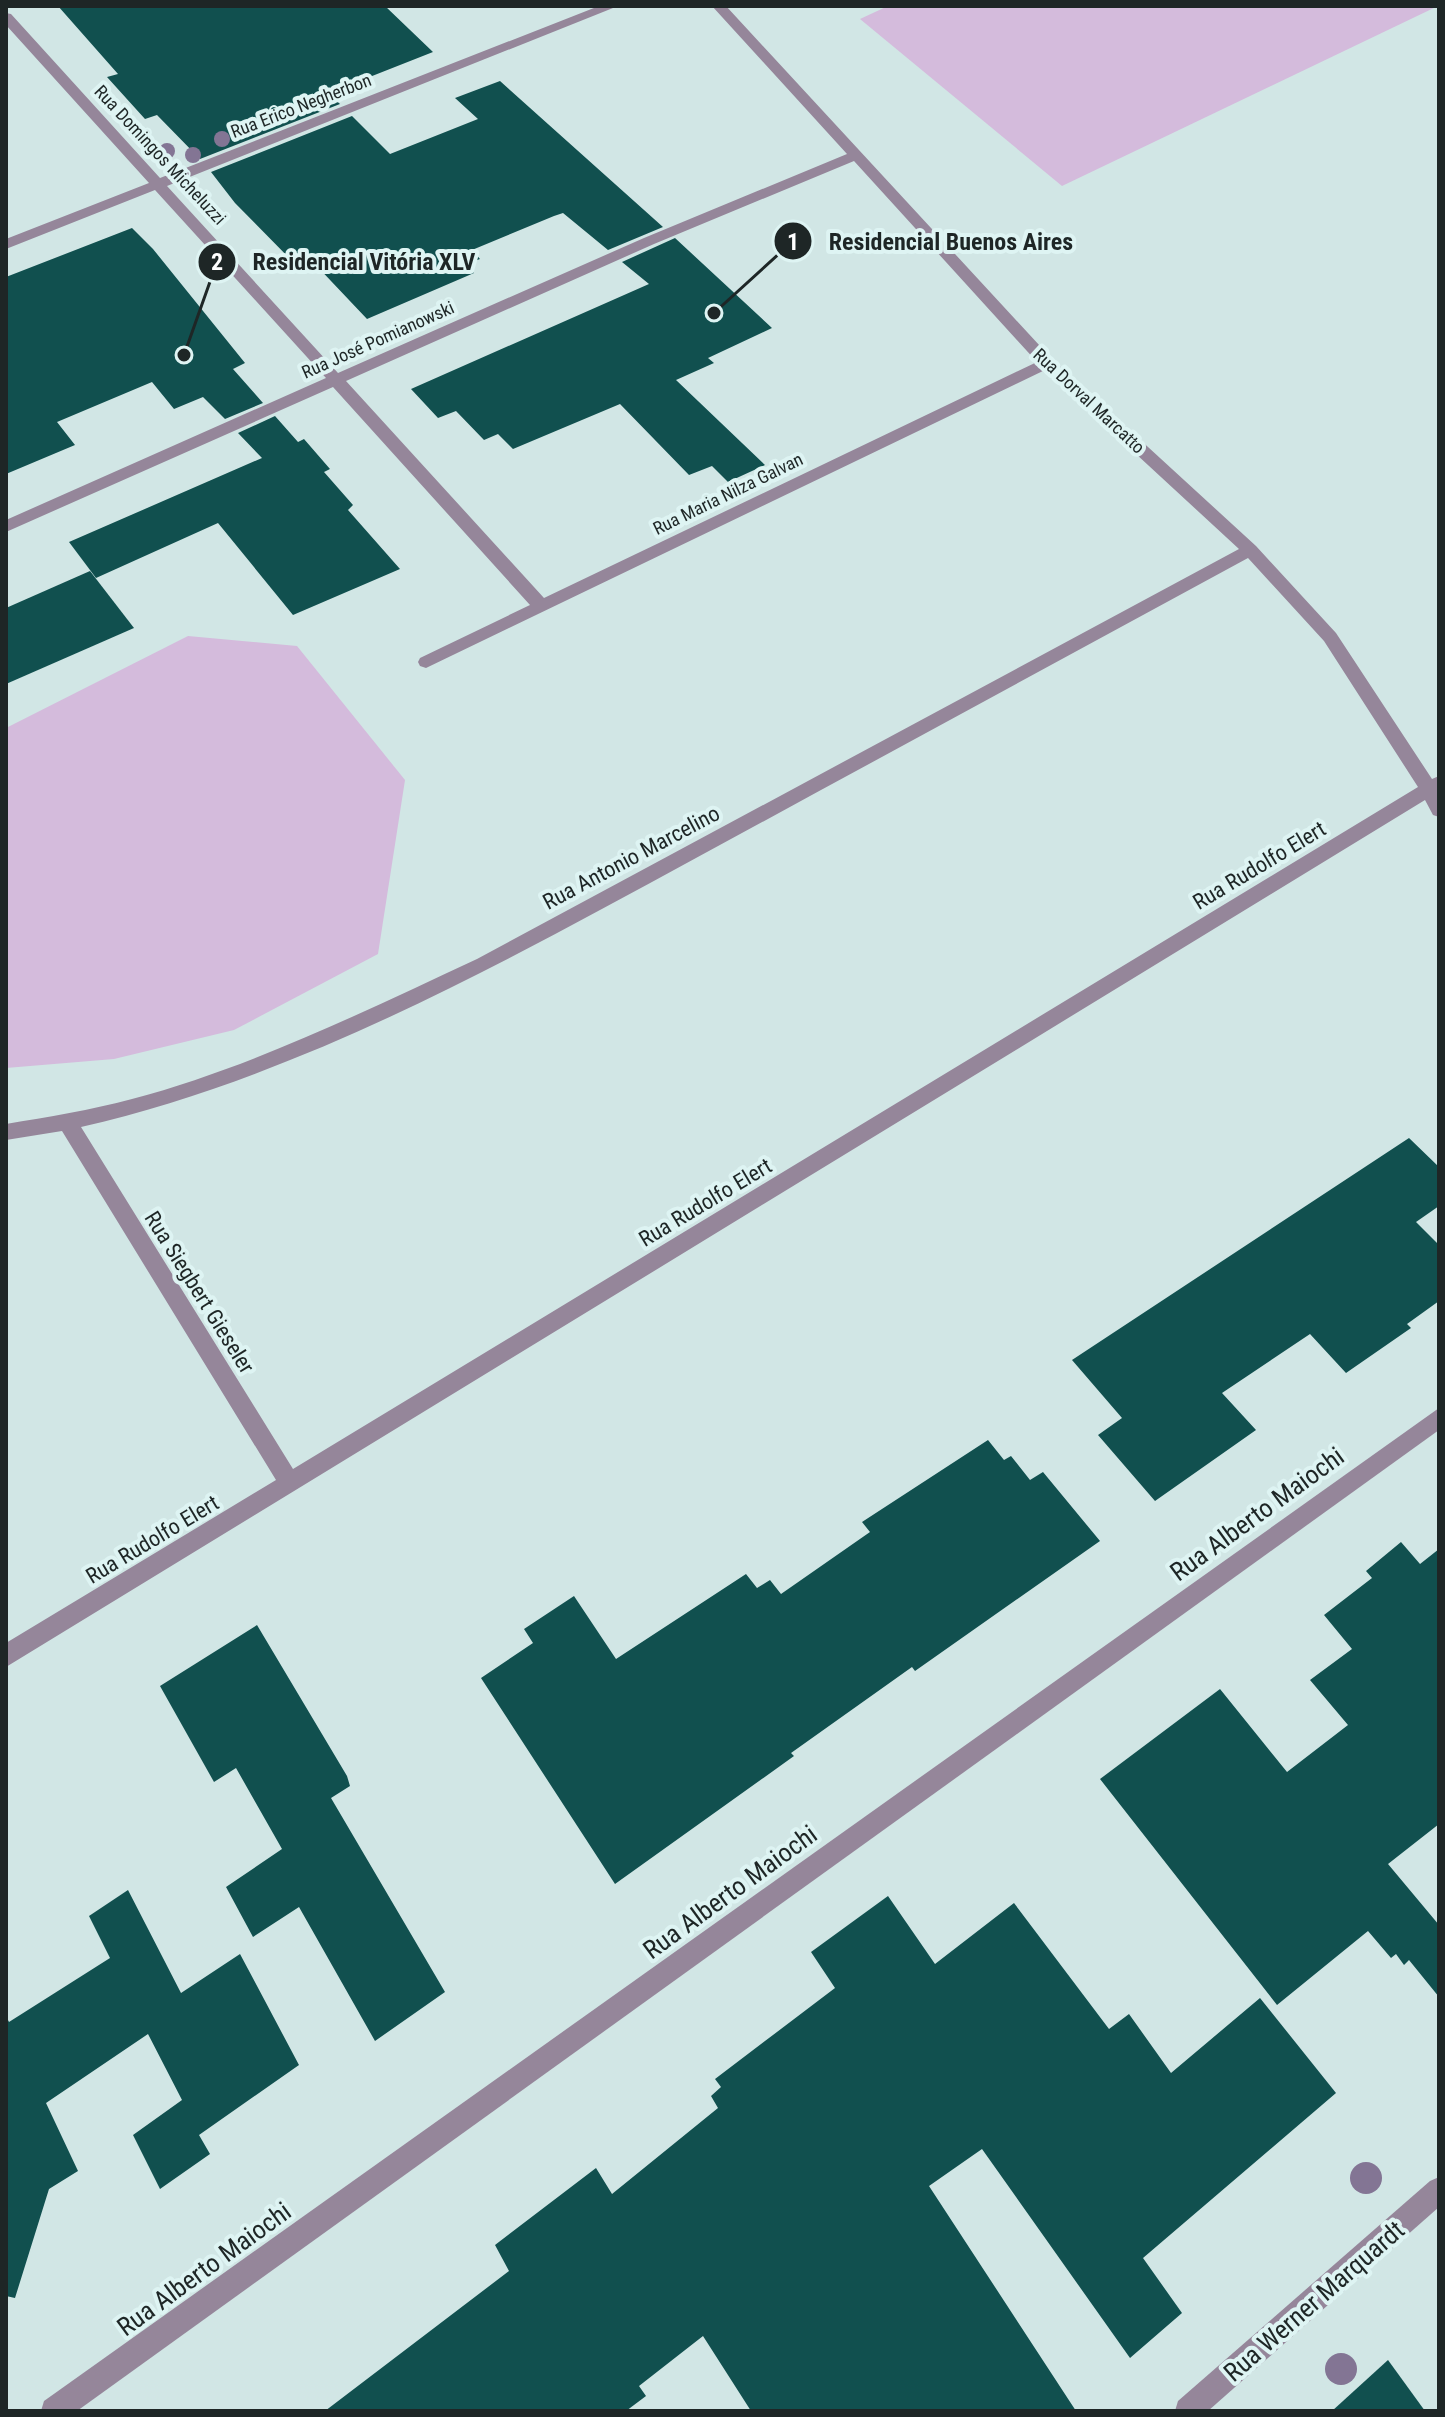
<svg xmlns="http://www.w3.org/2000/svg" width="1445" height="2417" font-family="'Roboto Condensed',sans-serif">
  <rect width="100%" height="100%" fill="#d1e6e5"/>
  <g fill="#d4bbdc">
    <path d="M888 6H1438L1062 186 860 19Z"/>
    <path d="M188 636 297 646 405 780 378 954 234 1030 114 1059 6 1068V728Z"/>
  </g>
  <g fill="#11504f">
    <path d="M58 6H385L433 52 329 93 340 104 200 159 157 115 145 119 107 77 118 74Z"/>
    <path d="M500 81 663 227 608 250 563 213 554 216 472 250 480 259 464 265 474 273 367 319 313 262 299 268 235 203 211 172 352 116 390 154 478 119 455 98Z"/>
    <path d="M132 228 153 249 245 363 233 369 263 403 225 419 203 397 174 409 152 382 57 422 75 445 6 474V277Z"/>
    <path d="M675 238 772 328 708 358 714 363 676 380 765 465 728 482 712 466 689 475 620 404 513 449 498 434 484 440 456 411 438 418 411 389 649 284 622 262Z"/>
    <path d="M275 416 298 442 304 439 330 469 324 472 353 505 348 510 400 569 293 615 218 523 96 578 69 542 262 458 238 433Z"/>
    <path d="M90 571 134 628 6 684V608Z"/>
    <path d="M1409 1138 1439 1167V1206L1416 1222 1439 1245V1301L1407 1324 1411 1328 1346 1373 1310 1334 1222 1393 1256 1430 1155 1501 1098 1435 1122 1418 1072 1360Z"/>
    <path d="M988 1440 1004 1460 1011 1456 1030 1480 1043 1472 1100 1541 915 1671 912 1667 791 1753 794 1756 615 1884 481 1678 533 1643 524 1629 574 1596 616 1659 746 1574 757 1588 770 1580 781 1594 870 1532 862 1522Z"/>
    <path d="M1401 1542 1420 1564 1439 1549V1824L1388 1864 1439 1925V1997L1409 1960 1404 1965 1396 1954 1391 1958 1368 1931 1277 2005 1100 1779 1220 1689 1287 1772 1348 1725 1310 1680 1352 1649 1324 1615 1372 1578 1366 1571Z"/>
    <path d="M257 1625 347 1776 350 1786 331 1798 445 1992 375 2041 299 1907 253 1937 226 1887 282 1849 236 1768 214 1782 160 1686Z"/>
    <path d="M128 1890 181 1993 240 1954 299 2065 199 2135 210 2154 160 2189 133 2135 182 2100 148 2034 46 2103 78 2171 49 2189 15 2298 6 2296V2016L9 2022 110 1958 89 1916Z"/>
    <path d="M888 1896 935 1964 1014 1903 1109 2029 1129 2014 1171 2073 1260 1998 1336 2093 1143 2258 1182 2313 1130 2358 982 2149 929 2186 1076 2411H751L703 2336 639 2386 646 2396 626 2411H325L509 2271 495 2245 596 2168 612 2194 718 2108 711 2096 721 2087 715 2079 835 1988 811 1952Z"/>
    <path d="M1388 2360 1425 2411H1332Z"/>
  </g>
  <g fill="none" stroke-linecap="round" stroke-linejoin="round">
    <g fill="#95869a" fill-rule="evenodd">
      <path d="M599 6H618L167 186 338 373 644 238 847 154 712 6H726L1052 359 1256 546 1336 633 1432 779 1439 776V817L1433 815 1425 800 6 1667V1643L276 1480 62 1131 6 1140V1124C48 1117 91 1110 132 1099 252 1067 365 1011 477 959L1239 549 1045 370 426 668 420 666 418 662 420 658 530 605 333 387 6 532V520L326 378 155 190 6 249V239L149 183 6 25V13L11 14 160 178ZM854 161 1037 362 544 598 346 381 654 244ZM1248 558 1324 641 1418 787 293 1469 81 1127C301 1076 499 965 696 858 880 758 1064 658 1248 558Z"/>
      <path d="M1439 1408V1430L77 2411H41L44 2401Z"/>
      <path d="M1439 2177V2207L1208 2411H1175L1178 2401 1430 2181Z"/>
    </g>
  </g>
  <g fill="#837594">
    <circle cx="222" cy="139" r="8"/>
    <circle cx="167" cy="151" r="8"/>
    <circle cx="193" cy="155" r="8"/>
    <circle cx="1366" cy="2178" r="16"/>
    <circle cx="1341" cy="2369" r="16"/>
  </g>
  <g text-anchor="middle" stroke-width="8" stroke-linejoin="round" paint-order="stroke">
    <g font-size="18" fill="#1e2626" stroke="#def4f3">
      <text transform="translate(301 106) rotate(-21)" y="6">Rua Erico Negherbon</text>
      <text transform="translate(160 155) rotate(47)" y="6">Rua Domingos Micheluzzi</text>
      <text transform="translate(378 340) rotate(-24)" y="6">Rua José Pomianowski</text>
      <text transform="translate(1089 401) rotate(43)" y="6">Rua Dorval Marcatto</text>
      <text transform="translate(728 494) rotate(-26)" y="6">Rua Maria Nilza Galvan</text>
    </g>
    <g font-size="22" fill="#1e2626" stroke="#def4f3">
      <text transform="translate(631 857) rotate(-28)" y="8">Rua Antonio Marcelino</text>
      <text transform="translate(1259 865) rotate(-31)" y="8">Rua Rudolfo Elert</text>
      <text transform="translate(705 1202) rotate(-31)" y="8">Rua Rudolfo Elert</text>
      <text transform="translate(200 1292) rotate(58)" y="8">Rua Siegbert Gieseler</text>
      <text transform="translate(152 1539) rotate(-31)" y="8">Rua Rudolfo Elert</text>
    </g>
    <g font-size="26" fill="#1e2626" stroke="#def4f3">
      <text transform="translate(1257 1514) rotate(-36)" y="9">Rua Alberto Maiochi</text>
      <text transform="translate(730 1892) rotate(-36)" y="9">Rua Alberto Maiochi</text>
      <text transform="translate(204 2269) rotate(-36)" y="9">Rua Alberto Maiochi</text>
      <text transform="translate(1314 2301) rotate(-41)" y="9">Rua Werner Marquardt</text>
    </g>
  </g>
  <path fill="none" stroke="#1e2626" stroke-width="3" d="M714 313L793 241M184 355L217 262"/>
  <g fill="#1e2626" stroke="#def4f3" stroke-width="3">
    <circle cx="714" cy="313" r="8"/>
    <circle cx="184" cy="355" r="8"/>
    <circle cx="793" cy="241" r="20"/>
    <circle cx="217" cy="262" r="20"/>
  </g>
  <g font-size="24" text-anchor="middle" font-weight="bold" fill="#fff">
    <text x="793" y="250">1</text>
    <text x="217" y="270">2</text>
  </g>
  <g font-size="24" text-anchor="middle" font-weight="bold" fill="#1e2626" stroke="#def4f3" stroke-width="8" stroke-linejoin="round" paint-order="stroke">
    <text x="951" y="250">Residencial Buenos Aires</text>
    <text x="364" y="270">Residencial Vitória XLV</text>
  </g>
  <rect width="1445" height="2417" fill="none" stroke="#1e2626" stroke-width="16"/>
</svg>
